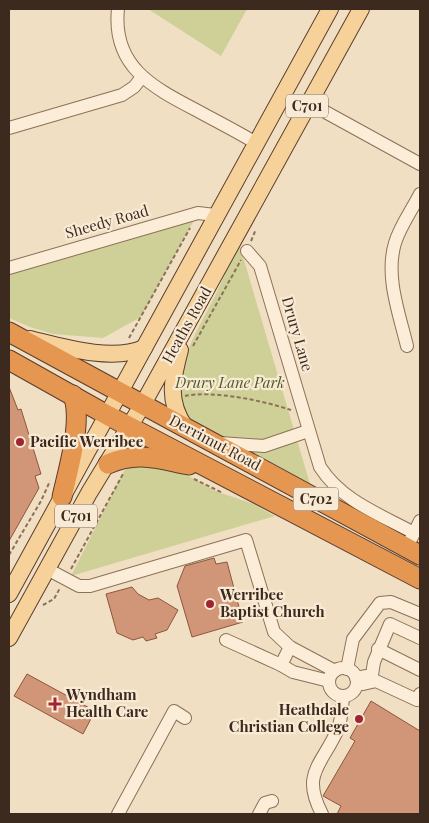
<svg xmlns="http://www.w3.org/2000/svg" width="429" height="823" font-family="'Playfair Display',serif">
  <rect width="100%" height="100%" fill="#f1dfc4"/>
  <g fill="#cfd097">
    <path d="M148 9H247L221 56Z"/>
    <path d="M198 213 141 317 103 338 53 334 30 327 9 318V273Z"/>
    <path d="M239 243 310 484 184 415C166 375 200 327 217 292 225 276 230 259 239 243Z"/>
    <path d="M134 463 183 473 218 492 251 503 275 516 71 576 124 471Z"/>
  </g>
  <g fill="#d19578" stroke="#8e563d">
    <path d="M9 387 18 410 21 409 41 474 35 476 39 488 9 541Z"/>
    <path d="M214 558 216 564 227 562 243 622 192 637 177 586 185 566Z"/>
    <path d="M132 587 138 594 149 600 158 598 178 610 167 630 155 634 157 638 146 641 143 637 133 640 117 633 106 594Z"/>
    <path d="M27 674 95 711 83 734 14 696Z"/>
    <path d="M371 701 420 731V814H337L341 806 323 796 355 741 350 738Z"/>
  </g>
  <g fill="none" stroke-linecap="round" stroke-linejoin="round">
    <defs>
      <g id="minor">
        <path d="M118 9C112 66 152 87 196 110 216 121 236 131 256 143"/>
        <path d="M309 103 420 164"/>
        <path d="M9 128 122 95 134 87 142 77"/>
        <path d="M247 251 260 266 320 467C342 501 379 514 414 533"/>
        <path d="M9 268 198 213 215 215"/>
        <path d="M407 346C399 313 385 276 395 243 400 226 412 210 420 194"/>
        <path d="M220 443 264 446 308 431"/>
        <path d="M410 541 420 521"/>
        <path d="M47 569 79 586H90L246 540 274 632 290 647 335 671"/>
        <path d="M226 640 281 665"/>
        <path d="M290 647 281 665 293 672 329 681"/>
        <path d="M378 649 420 670"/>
        <circle cx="343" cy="682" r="14"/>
        <path d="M347 669 353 639 380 603 391 602 420 614"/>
        <path d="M356 678 372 675 374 662 390 624 420 638"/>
        <path d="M363 684 376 681 417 700 420 694"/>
        <path d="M118 814 174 711 185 718"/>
        <path d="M259 814 265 803 272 801"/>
        <path d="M322 814C301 774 321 766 337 731 342 721 342 707 343 696"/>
      </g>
      <g id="major">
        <path d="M30 339C63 347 112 362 144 348"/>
        <path d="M180 350C172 380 167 401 185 427"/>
        <path d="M9 594 330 9"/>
        <path d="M9 638 89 493 143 404 361 9"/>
      </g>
      <g id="highway">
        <path d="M9 332 420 555"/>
        <path d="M9 360 107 415 420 579"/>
        <path d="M108 464C137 451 158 459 189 465"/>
        <path d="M62 497C68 470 83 421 73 395"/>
      </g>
    </defs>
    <use href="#minor" stroke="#8d7059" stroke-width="14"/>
    <use href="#major" stroke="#5b3e2d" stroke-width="18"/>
    <use href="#highway" stroke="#5b3e2d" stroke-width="21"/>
    <g stroke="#8d7059" stroke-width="2" stroke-dasharray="4 2.5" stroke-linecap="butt">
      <path d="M251 241 256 229"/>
      <path d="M129 338 190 228"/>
      <path d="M193 346 241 260"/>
      <path d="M185 396C214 390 264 401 291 410"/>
      <path d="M194 479 223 493"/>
      <path d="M9 555 41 501 50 481"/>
      <path d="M71 569 123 474"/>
      <path d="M43 605 54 599 60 588"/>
    </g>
    <use href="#minor" stroke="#fbedd8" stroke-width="12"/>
    <use href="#major" stroke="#f6d19a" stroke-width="16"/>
    <use href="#highway" stroke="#e59650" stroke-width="19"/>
  </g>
  <g fill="#a02531" stroke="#f8ead4" stroke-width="2">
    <circle cx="20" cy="442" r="5"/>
    <circle cx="210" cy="604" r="5"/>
    <path d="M52.5 696.5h5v5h5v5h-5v5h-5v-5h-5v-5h5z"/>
    <circle cx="359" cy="719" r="5"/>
  </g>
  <g text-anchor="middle" stroke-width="4.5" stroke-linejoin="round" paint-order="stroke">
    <g fill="#f8ead4" stroke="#746455" stroke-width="1">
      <rect x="286" y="94.5" width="42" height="23" rx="4"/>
      <rect x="293.5" y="487.5" width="45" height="23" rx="4"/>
      <rect x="55" y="504.5" width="42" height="23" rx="4"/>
    </g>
    <g font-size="14" font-weight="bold" fill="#3c2a1e">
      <text x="307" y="111">C701</text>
      <text x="316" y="504">C702</text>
      <text x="76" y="521">C701</text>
    </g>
    <g font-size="15" fill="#3c2a1e" stroke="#f8ead4">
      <text transform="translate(107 222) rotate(-16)" y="5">Sheedy Road</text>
      <text transform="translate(187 325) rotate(-61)" y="5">Heaths Road</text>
      <text transform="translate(297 334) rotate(74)" y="5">Drury Lane</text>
      <text transform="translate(215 443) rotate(28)" y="5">Derrimut Road</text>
    </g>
    <g font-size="15" font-style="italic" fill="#515a23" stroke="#f8ead4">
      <text x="230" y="388">Drury Lane Park</text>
    </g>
    <g font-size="15" font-weight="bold" fill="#3c2a1e" stroke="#f8ead4" text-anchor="start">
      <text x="30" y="447">Pacific Werribee</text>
      <text x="220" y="600">Werribee<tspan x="220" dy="17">Baptist Church</tspan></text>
      <text x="66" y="700">Wyndham<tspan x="66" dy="17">Health Care</tspan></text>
      <text x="349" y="715" text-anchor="end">Heathdale<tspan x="349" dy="17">Christian College</tspan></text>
    </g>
  </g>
  <rect width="429" height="823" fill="none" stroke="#3c2a1e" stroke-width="20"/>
</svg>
